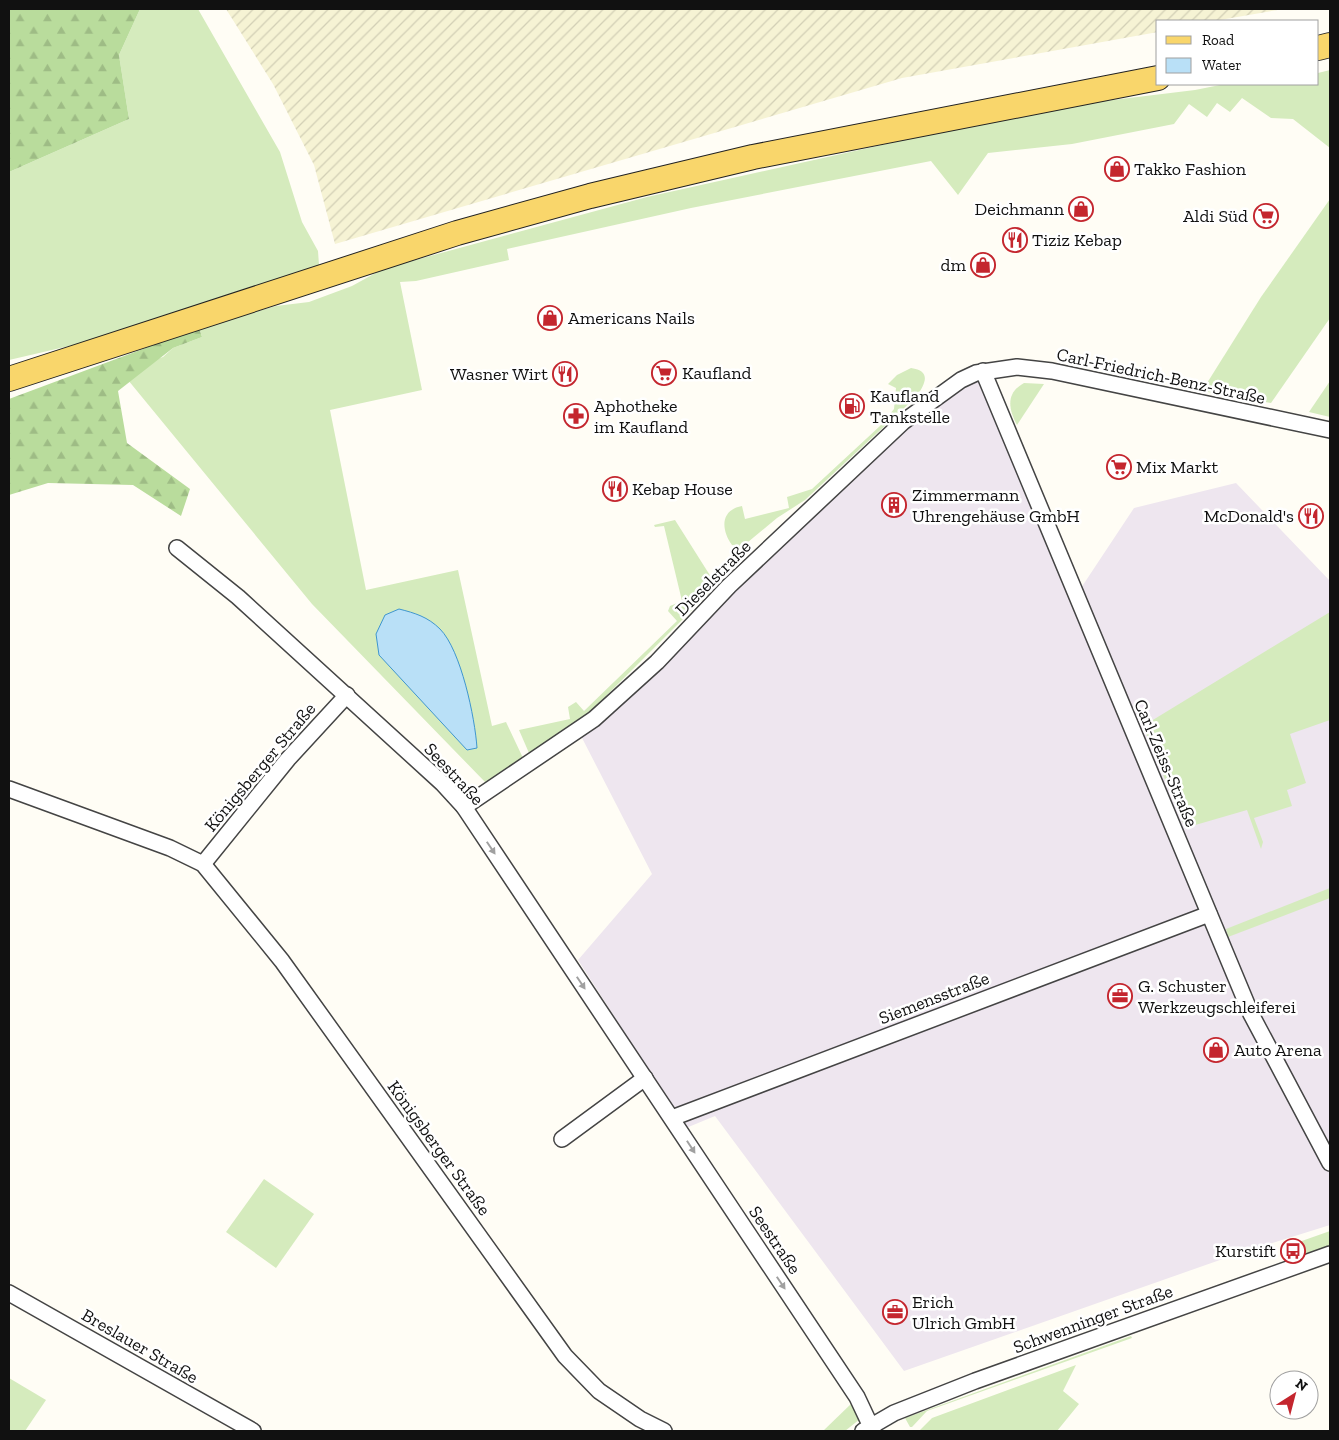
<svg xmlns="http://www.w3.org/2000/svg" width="1339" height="1440" font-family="'Zilla Slab',serif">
  <defs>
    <pattern id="farmland-furrows" width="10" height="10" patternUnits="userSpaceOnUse" patternTransform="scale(1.25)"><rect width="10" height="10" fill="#f6f3d4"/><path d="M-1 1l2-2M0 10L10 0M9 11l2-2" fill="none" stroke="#d2cfb5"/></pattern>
    <pattern id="forest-firs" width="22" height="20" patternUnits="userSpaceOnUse" patternTransform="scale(1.25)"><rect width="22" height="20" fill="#b9dc9c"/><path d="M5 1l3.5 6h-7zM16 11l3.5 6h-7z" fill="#9ebc85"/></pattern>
  </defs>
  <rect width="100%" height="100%" fill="#fffdf5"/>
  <path fill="#eee6ef" d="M986 375 1081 588 1134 508 1236 483 1330 581V1225L1237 1254 904 1371 715 1116 686 1128 578 960 652 874 580 734 929 401Z"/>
  <path fill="url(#farmland-furrows)" d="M226 9H1283L1214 21H1158V32L902 78 335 244 314 165 273 84Z"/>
  <g fill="#d5ebbd">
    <path d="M140 9H198L280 152 302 222 318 251 319 265 82 343 9 360V172L129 119 119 55Z"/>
    <path d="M1330 70V148L1293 119 1271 118 1242 98 1230 112 1217 103 1207 117 1189 104 1174 124 1072 144 988 153 958 195 931 161 691 208 507 249 509 260 416 281 400 282 422 390 330 410 366 590 458 570 492 726 506 722 523 758 486 783 312 604 128 380 126 369 163 357 173 348 202 337 199 328 276 306 309 302 352 286 381 270 408 262 647 197 936 133 1088 103 1195 90 1225 84H1318V73Z"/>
    <path d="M1330 199V318L1271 403 1202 391 1261 297Z"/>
    <path d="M911 368C932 371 925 384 917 396L805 500 777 518 742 547 732 545C721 530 720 510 742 506L745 519 789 508 787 497 812 489 880 426 894 409 896 388 888 384 897 375Z"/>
    <path d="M1330 381V417L1309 412Z"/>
    <path d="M1024 383 1044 384 1017 425C1008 408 1006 393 1024 383Z"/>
    <path d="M675 520 711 577 713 581 710 592 588 714 568 729 529 753 519 730 570 719 568 707 576 702 584 711 677 621 668 611 670 606 682 601 664 526 655 527 654 525Z"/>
    <path d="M1330 612V720L1290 734 1306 783 1287 790 1292 806 1254 818 1263 842 1261 849 1247 810 1185 828 1143 726Z"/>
    <path d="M1330 888V898L1228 937 1226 929Z"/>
    <path d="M264 1179 314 1214 276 1268 226 1232Z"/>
    <path d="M1330 1231V1245L1304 1255 1299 1242Z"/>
    <path d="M1131 1336 1132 1338 927 1411 912 1427H910L905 1418Z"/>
    <path d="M1076 1365 1063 1391 1079 1404 1057 1431H919L932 1418Z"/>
    <path d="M9 1378 46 1400 25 1431H9Z"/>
    <path d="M852 1403 860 1419 845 1431H823Z"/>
  </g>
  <g fill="url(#forest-firs)">
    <path d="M9 9H140L119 55 129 119 9 172Z"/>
    <path d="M199 328 202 337 173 348 118 391 127 443 190 489 181 516 133 485 48 483 9 495V399Z"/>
  </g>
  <path fill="#b9e0f7" stroke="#3f96cf" d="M399 609C415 613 428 617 440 629 461 650 475 718 477 748L467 750 379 655 376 634 385 615Z"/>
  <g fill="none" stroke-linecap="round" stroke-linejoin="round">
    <defs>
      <g id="minor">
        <path d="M983 371 1251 1014 1330 1163"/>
        <path d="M177 548 238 597 442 783 464 807 857 1397 873 1431"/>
        <path d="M9 789 170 848 203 864 282 961 565 1356 599 1391 640 1419 664 1431"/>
        <path d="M464 807 594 719 657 662 729 586 903 422 961 380 976 373 1017 367 1052 371 1330 430"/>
        <path d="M203 864 288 759 347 695"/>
        <path d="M672 1118 1209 914"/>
        <path d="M562 1139 645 1078"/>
        <path d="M9 1293 253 1431"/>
        <path d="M863 1431 894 1413 975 1381 1330 1254"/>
      </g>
      <g id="primary">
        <path d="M1318 48 1330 45"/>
        <path d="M9 379 457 233 590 196 753 157 1158 78"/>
      </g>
    </defs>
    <use href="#minor" stroke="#444" stroke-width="18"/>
    <use href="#primary" stroke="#222" stroke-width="26"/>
    <use href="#minor" stroke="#fff" stroke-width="15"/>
    <use href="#primary" stroke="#f9d66b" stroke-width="24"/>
  </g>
  <defs><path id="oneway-solid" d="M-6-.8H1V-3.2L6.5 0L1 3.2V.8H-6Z" transform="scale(1.25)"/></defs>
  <g fill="#a0a0a0">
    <use href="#oneway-solid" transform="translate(491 848) rotate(56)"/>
    <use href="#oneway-solid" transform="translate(581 983) rotate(56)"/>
    <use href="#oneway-solid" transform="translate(691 1147) rotate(57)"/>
    <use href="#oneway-solid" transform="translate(781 1283) rotate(56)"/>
  </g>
  <defs>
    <symbol id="shop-ring" viewBox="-11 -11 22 22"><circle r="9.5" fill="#fff" stroke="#c4262e" stroke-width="1.5"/><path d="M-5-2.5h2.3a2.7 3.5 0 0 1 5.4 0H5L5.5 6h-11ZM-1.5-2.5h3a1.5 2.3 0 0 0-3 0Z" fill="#c4262e"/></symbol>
    <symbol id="supermarket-ring" viewBox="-11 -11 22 22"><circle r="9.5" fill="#fff" stroke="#c4262e" stroke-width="1.5"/><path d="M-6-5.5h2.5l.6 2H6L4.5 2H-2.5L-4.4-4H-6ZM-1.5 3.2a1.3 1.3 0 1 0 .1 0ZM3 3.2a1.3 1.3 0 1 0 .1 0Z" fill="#c4262e"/></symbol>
    <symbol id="restaurant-ring" viewBox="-11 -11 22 22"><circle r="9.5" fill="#fff" stroke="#c4262e" stroke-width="1.5"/><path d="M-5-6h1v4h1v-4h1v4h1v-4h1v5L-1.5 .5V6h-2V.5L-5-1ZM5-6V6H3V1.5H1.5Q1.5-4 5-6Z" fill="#c4262e"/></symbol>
    <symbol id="fuel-ring" viewBox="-11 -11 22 22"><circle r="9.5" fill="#fff" stroke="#c4262e" stroke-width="1.5"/><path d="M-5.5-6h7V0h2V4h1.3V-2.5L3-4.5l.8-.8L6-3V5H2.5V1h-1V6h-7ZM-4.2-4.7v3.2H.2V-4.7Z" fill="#c4262e"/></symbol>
    <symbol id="pharmacy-ring" viewBox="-11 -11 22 22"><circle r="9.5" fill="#fff" stroke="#c4262e" stroke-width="1.5"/><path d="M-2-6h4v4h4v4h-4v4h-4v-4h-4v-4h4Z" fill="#c4262e"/></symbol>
    <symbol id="building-ring" viewBox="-11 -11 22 22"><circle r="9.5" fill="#fff" stroke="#c4262e" stroke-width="1.5"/><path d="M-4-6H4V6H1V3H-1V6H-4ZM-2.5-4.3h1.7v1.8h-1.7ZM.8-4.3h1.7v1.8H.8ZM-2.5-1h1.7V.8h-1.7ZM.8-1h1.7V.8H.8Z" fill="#c4262e"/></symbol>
    <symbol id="office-ring" viewBox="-11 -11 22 22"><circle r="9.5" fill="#fff" stroke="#c4262e" stroke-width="1.5"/><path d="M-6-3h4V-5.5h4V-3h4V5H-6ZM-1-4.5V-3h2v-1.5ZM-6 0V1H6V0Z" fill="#c4262e"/></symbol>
    <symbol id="bus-ring" viewBox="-11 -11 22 22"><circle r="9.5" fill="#fff" stroke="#c4262e" stroke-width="1.5"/><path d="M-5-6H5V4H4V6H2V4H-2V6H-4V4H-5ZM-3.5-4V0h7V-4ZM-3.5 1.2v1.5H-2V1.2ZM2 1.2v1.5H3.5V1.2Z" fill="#c4262e"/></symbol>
  </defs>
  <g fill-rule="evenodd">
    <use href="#shop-ring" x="1103" y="155" width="28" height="28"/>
    <use href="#shop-ring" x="1067" y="195" width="28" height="28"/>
    <use href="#supermarket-ring" x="1252" y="202" width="28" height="28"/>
    <use href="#restaurant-ring" x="1001" y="226" width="28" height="28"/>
    <use href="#shop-ring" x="969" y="251" width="28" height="28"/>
    <use href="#shop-ring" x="536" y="304" width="28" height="28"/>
    <use href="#supermarket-ring" x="650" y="359" width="28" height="28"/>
    <use href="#restaurant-ring" x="551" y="360" width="28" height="28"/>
    <use href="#fuel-ring" x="838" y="392" width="28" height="28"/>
    <use href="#pharmacy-ring" x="562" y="402" width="28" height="28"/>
    <use href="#supermarket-ring" x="1105" y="453" width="28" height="28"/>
    <use href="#restaurant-ring" x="601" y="475" width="28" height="28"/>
    <use href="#building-ring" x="880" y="491" width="28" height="28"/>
    <use href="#restaurant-ring" x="1297" y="502" width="28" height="28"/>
    <use href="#office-ring" x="1106" y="982" width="28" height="28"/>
    <use href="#shop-ring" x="1202" y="1036" width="28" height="28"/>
    <use href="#bus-ring" x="1279" y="1237" width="28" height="28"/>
    <use href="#office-ring" x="881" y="1298" width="28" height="28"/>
  </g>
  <g text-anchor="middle" stroke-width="5" stroke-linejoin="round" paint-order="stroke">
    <g font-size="18" fill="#111" stroke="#fff" text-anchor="start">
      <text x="1134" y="175">Takko Fashion</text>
      <text x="1064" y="215" text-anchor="end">Deichmann</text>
      <text x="1248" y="222" text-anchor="end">Aldi Süd</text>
      <text x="1032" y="246">Tiziz Kebap</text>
      <text x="966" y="271" text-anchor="end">dm</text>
      <text x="568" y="324">Americans Nails</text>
      <text x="682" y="379">Kaufland</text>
      <text x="548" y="380" text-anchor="end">Wasner Wirt</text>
      <text x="870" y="402">Kaufland<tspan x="870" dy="21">Tankstelle</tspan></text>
      <text x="594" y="412">Aphotheke<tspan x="594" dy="21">im Kaufland</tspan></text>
      <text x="1136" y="473">Mix Markt</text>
      <text x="632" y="495">Kebap House</text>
      <text x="912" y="501">Zimmermann<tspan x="912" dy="21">Uhrengehäuse GmbH</tspan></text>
      <text x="1294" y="522" text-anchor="end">McDonald's</text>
      <text x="1138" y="992">G. Schuster<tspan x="1138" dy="21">Werkzeugschleiferei</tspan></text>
      <text x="1234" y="1056">Auto Arena</text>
      <text x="1276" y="1257" text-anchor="end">Kurstift</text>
      <text x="912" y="1308">Erich<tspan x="912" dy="21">Ulrich GmbH</tspan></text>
    </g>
    <g font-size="18" fill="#111" stroke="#fff">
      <text transform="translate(1161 376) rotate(12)" y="6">Carl-Friedrich-Benz-Straße</text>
      <text transform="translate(713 578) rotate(-45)" y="6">Dieselstraße</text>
      <text transform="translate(1166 763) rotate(67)" y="6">Carl-Zeiss-Straße</text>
      <text transform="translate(260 767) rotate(-50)" y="6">Königsberger Straße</text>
      <text transform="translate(454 774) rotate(47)" y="6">Seestraße</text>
      <text transform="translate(934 998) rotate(-21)" y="6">Siemensstraße</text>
      <text transform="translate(439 1148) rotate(54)" y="6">Königsberger Straße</text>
      <text transform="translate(775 1240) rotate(56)" y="6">Seestraße</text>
      <text transform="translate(1093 1319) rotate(-20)" y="6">Schwenninger Straße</text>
      <text transform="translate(140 1346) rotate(30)" y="6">Breslauer Straße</text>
    </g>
  </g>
  <rect width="1339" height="1440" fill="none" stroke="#111111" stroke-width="20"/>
  <rect x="1156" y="20" width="162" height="65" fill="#ffffff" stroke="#a0a0a0"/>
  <rect x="1166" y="36" width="25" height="8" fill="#f9d66b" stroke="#a0a0a0"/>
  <text x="1202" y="45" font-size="15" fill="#111111">Road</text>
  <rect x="1166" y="58" width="25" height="15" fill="#b9e0f7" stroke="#a0a0a0"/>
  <text x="1202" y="70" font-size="15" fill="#111111">Water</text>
  <g transform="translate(1294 1395) rotate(36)"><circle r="24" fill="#ffffff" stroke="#a0a0a0"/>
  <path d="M0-4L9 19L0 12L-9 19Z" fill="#c4262e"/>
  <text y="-8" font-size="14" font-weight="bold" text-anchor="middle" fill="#111111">N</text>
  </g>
</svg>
